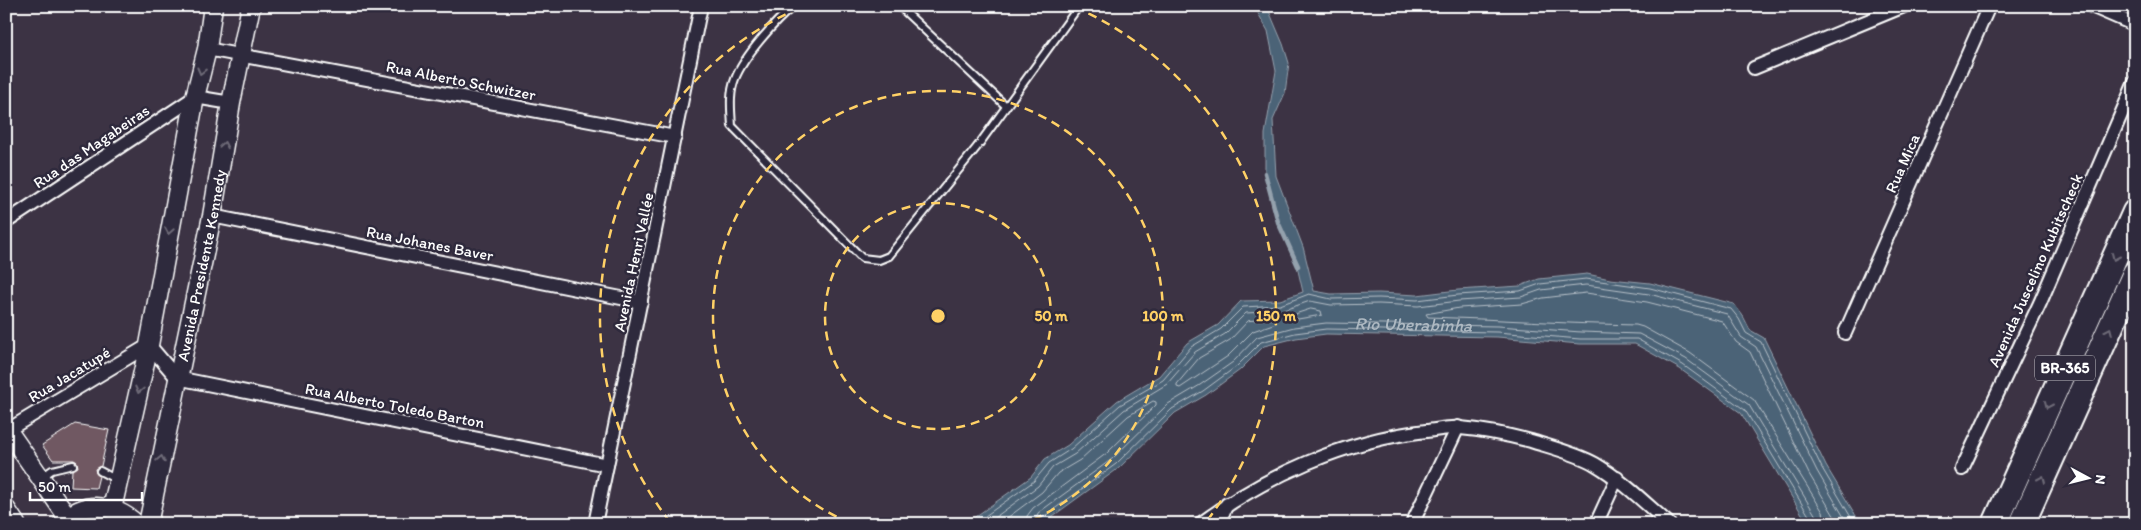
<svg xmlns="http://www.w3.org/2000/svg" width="2141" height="530" font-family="Itim,sans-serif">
  <rect width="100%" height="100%" fill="#3c3344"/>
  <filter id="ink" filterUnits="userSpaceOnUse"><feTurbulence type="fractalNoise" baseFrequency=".02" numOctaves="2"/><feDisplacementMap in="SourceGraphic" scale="10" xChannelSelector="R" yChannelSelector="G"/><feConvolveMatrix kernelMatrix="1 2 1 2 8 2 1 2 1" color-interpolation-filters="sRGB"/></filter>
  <g filter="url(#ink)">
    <path fill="#4c6377" stroke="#94a1ad" d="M1254 6H1266L1269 11 1283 44 1289 63 1285 93 1273 120 1276 176 1303 247 1314 291 1331 294 1379 293 1417 295 1458 290 1520 286 1539 279 1587 274 1610 279 1650 283 1734 304 1743 316 1750 330 1764 338 1826 466 1856 516 1869 524H1808L1741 413 1680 369 1635 344H1580L1497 337 1326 334 1296 338 1264 346 1240 370 1206 395 1175 413 1119 468 1042 524H965L1031 477 1045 459 1068 445 1117 401 1159 376 1187 343 1218 325 1241 301 1280 300 1303 292 1296 262 1278 222 1265 172V134L1276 71 1268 31Z"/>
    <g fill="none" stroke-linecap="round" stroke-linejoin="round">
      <g stroke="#b7c1c9" stroke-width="1">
        <path d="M1311 309 1321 311 1322 315 1298 319 1295 317 1296 314Z"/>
        <path d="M1275 319 1276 323 1253 331 1228 356 1180 388 1177 387V384L1199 358 1230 340 1248 321Z"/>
        <path d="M974 524 1034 481 1049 463 1071 449 1120 405 1163 380 1191 347 1221 329 1243 307 1280 305 1309 294 1331 299 1379 298 1417 300 1458 295 1520 291 1540 284 1586 279 1650 288 1731 309 1739 319 1746 333 1761 342 1822 468 1852 519 1859 524"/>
        <path d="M986 524 1038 486 1053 467 1075 454 1124 410 1167 384 1195 352 1225 334 1246 313 1281 311 1310 301 1331 305 1379 304 1418 306 1459 301 1521 297 1541 290 1586 285 1649 294 1727 314 1741 337 1756 347 1817 471 1848 524"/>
        <path d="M999 524 1042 492 1058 473 1080 460 1128 416 1153 401 1156 402V405L1107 453 1033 508 1027 516 1026 524"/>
        <path id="s1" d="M1034 524 1038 513 1112 459 1168 404 1200 385 1233 362 1257 337 1294 327 1326 323 1498 326 1581 332 1639 334 1686 359 1749 405 1816 516 1818 524"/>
        <path d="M1040 524 1042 518 1116 464 1172 409 1203 391 1237 366 1261 342 1295 333 1326 329 1497 332 1580 339H1637L1683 365 1745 410 1811 519 1812 524"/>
        <path d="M1826 524 1823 512 1754 400 1690 353 1643 327 1636 325C1566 324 1497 319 1428 317L1426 314 1459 308 1522 304 1543 298 1586 293 1647 302 1722 321 1736 342 1750 352 1809 474 1839 524"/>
      </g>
      <path stroke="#94a1ad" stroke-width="4.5" d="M1265 173 1278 222 1298 266"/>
    </g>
    <path fill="#705962" stroke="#fff" d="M75 424 109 430 101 466 95 469 96 473 99 476 96 488 71 487 72 470 78 467 77 462 74 460H53L42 445Z"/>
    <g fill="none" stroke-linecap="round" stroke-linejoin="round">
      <defs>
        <g id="lane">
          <path d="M794 6C775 21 744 56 735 79 729 94 731 110 732 126L862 258 879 260 889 256 977 147 1079 6"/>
          <path d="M899 6 1006 106"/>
          <path d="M100 471 117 480"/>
          <path d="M42 477 52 470 73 465"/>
        </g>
        <g id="street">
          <path d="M2091 6 2135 25"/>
          <path d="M207 49 675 137"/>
          <path d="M1754 68 1904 6"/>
          <path d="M212 216 641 302"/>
          <path d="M6 222 195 97 231 103"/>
          <path d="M1845 333 1989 6"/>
          <path d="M6 431 149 345 177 378 607 465"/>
          <path d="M1962 469 2040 303 2135 82"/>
          <path d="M595 524 701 6"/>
          <path d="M1200 524C1266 476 1344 440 1426 431 1437 430 1449 427 1460 428 1484 430 1508 435 1531 441 1550 447 1578 454 1595 464 1622 480 1645 503 1669 524"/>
          <path d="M1218 524 1227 504"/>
          <path d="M1412 524 1458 427"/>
          <path d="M1596 524 1617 478"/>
        </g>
        <g id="secondary">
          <path d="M6 428 67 516"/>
          <path d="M6 509 16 524"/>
          <path d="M112 509 149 345 195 97 207 49 213 6"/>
          <path d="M62 524C80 499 116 504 136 524"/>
          <path id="s2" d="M148 524 212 216 231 103 251 6"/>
        </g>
        <g id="highway">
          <path d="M1995 524 2135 212"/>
          <path d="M2022 524 2135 273"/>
        </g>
      </defs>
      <use href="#lane" stroke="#fff" stroke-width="10"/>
      <use href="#street" stroke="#fff" stroke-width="16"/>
      <use href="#secondary" stroke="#fff" stroke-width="21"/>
      <use href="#highway" stroke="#fff" stroke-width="28"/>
      <use href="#lane" stroke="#2f2a3d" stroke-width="6"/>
      <use href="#street" stroke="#2f2a3d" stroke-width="12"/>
      <use href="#secondary" stroke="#2f2a3d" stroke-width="18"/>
      <use href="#highway" stroke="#2f2a3d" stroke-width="24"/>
    </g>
    <defs><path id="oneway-chevron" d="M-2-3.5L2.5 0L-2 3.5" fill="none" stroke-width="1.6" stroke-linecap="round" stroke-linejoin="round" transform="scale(1.25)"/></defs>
    <g stroke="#6d6a77">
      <use href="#oneway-chevron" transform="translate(201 71) rotate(104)"/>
      <use href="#oneway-chevron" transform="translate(224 145) rotate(-80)"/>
      <use href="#oneway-chevron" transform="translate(169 231) rotate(100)"/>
      <use href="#oneway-chevron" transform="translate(2115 257) rotate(114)"/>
      <use href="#oneway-chevron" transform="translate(2109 331) rotate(-66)"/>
      <use href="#oneway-chevron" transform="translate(139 390) rotate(103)"/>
      <use href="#oneway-chevron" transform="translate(2048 405) rotate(114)"/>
      <use href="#oneway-chevron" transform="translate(161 459) rotate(-79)"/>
      <use href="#oneway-chevron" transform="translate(2042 479) rotate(-66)"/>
    </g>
  </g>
  <g fill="none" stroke="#ffd166" stroke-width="2.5" stroke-dasharray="9 6">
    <circle cx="938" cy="316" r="113"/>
    <path d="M850 523A225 225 0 1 1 1026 523"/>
    <path d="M670 522A338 338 0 0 1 801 7M1075 7A338 338 0 0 1 1206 522"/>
  </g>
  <g text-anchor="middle" stroke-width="5" stroke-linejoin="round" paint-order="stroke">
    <rect fill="#2f2a3d" stroke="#c1bfc5" stroke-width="1" x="2035" y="355.5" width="60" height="25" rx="4"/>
    <g font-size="15" font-weight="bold" fill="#fff">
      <text x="2065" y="373">BR-365</text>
    </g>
    <g font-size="16" fill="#fff" stroke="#2f2a3d">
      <text transform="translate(461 80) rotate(11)" y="6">Rua Alberto Schwitzer</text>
      <text transform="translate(91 146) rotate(-34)" y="6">Rua das Magabeiras</text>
      <text transform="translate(1902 163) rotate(-66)" y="6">Rua Mica</text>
      <text transform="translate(430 243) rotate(11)" y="6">Rua Johanes Baver</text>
      <text transform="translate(633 262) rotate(-78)" y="6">Avenida Henri Vallée</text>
      <text dy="6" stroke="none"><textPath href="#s2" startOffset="264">Avenida Presidente Kennedy</textPath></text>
      <text transform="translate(2035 270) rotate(-66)" y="6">Avenida Juscelino Kubitscheck</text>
      <text transform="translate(69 374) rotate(-31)" y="6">Rua Jacatupé</text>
      <text transform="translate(395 405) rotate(11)" y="6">Rua Alberto Toledo Barton</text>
    </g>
    <g font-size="18" font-style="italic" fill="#aeb9c2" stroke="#2f2a3d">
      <text dy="6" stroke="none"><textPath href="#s1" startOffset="452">Rio Uberabinha</textPath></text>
    </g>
  </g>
  <circle cx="938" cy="316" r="8" fill="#ffd166" stroke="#2f2a3d" stroke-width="2.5"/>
  <g font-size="15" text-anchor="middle" font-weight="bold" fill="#ffd166" stroke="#2f2a3d" stroke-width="5" stroke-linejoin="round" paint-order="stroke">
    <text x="1051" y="321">50 m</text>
    <text x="1163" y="321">100 m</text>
    <text x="1276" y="321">150 m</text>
  </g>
  <rect width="2141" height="530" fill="none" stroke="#2f2a3d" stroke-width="25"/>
  <rect x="12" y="12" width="2116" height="505" fill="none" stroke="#fff" stroke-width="2" filter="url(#ink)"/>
  <g transform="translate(2088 478) rotate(97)" stroke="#2f2a3d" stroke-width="4" paint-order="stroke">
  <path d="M0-4L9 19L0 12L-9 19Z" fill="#ffffff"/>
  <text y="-8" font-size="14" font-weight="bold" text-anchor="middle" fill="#ffffff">N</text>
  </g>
  <path d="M30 492v8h112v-8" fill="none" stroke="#ffffff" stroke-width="2.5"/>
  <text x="38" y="492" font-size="15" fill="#ffffff" stroke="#2f2a3d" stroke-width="4" paint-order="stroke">50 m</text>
</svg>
